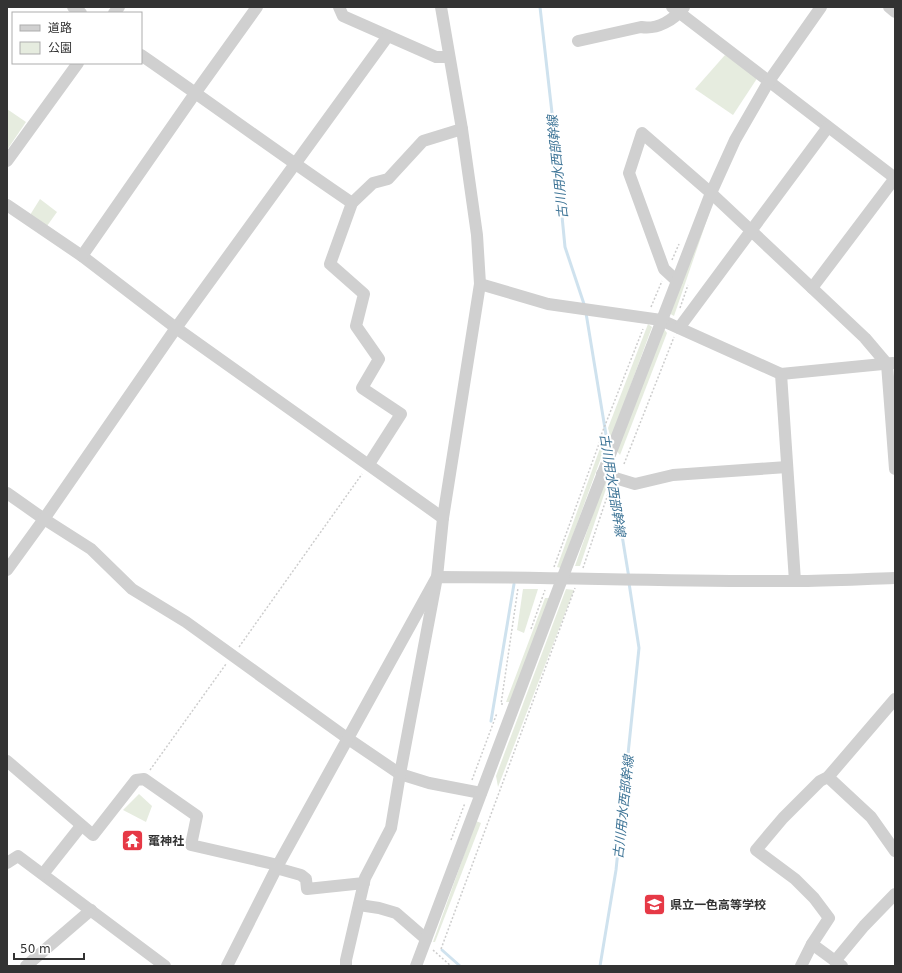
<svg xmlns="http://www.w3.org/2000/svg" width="902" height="973" font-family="'DejaVu Sans','Noto Sans JP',sans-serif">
  <rect width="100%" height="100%" fill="#fff"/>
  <g fill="#e6ecdf">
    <path d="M725 55 758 77 733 115 695 89Z"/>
    <path d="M7 109 26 122 7 150Z"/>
    <path d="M40 199 57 212 47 226 30 215Z"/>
    <path d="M712 205 674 316 669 313Z"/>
    <path d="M648 324 652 327 611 439 608 428Z"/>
    <path d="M664 329 667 333 620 455 616 450Z"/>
    <path d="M603 440 606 444 561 568 557 567Z"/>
    <path d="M604 482 608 483 580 566H575Z"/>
    <path d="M523 589H538L524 633 517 630Z"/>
    <path d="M566 589 574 590 498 787 496 776Z"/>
    <path d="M545 598H551L510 702H506Z"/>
    <path d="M139 794 152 806 146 822 123 810Z"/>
    <path d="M476 821 481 823 435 942H433Z"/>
  </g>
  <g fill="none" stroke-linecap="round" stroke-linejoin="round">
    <g stroke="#cfe2ee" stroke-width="3">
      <path d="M540 7 552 113 565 247 585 307"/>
      <path d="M586 313 608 447"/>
      <path d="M613 480 629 578"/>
      <path d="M491 721 514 584"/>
      <path d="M442 950 460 966"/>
      <path d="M600 966 616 870 639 648 629 583"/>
    </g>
    <g stroke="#cdcdcd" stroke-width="1.5" stroke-dasharray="2 2" stroke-linecap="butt">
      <path d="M672 260 679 244"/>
      <path d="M651 307 662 281"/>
      <path d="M680 308 688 285"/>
      <path d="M600 438 643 329"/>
      <path d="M624 464 674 337"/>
      <path d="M554 567 600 441"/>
      <path d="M583 568 610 488"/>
      <path d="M531 629 545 590"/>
      <path d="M239 647 362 474"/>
      <path d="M503 704H501L518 588"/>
      <path d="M150 770 226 664"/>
      <path d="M472 780 497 713"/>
      <path d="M451 840 465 803"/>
      <path d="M441 949 575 588"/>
      <path d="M433 950 451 966"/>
    </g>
    <g stroke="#d0d0d0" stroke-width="12">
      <path d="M73 7 81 13"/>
      <path d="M339 7 343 16 436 57H449"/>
      <path d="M672 7 895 178"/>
      <path d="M889 7 895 12"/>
      <path d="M114 13 119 7"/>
      <path d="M578 41 641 27C657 30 674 20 684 7"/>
      <path d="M141 55C212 104 281 155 352 203"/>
      <path d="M7 161 78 63"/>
      <path d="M7 205 82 256 176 328 443 518"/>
      <path d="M82 256 196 92 257 7"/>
      <path d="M677 281 664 269 629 173 642 133 711 193 812 288 865 338 887 364 895 469"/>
      <path d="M480 284 548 304 661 320 781 374 893 363"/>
      <path d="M812 288 895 178"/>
      <path d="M679 328 828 127"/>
      <path d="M781 374 795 581"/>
      <path d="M369 464 401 414 362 388 379 359 356 326 364 294 330 264 352 203 373 183 388 179 423 141 462 129"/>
      <path d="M602 474 635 484 673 475 787 467"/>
      <path d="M7 493 44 519 91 549 132 589 186 622 347 738 400 774 429 783 481 793"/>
      <path d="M7 570 44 519 176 328 388 36"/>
      <path d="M7 761 93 835 136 780 144 779 197 816 191 845 278 865"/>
      <path d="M828 777 871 817 895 851"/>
      <path d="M7 863 18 856 165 966"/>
      <path d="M276 868 301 875 306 879 307 889 364 883"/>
      <path d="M43 874 81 826"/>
      <path d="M359 905 379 908 396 913 426 939"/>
      <path d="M812 944 842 966"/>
      <path d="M835 961 864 926 895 894"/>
      <path d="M26 966 91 910"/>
      <path d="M227 966 278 865 437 577C556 577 675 582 795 581 828 581 862 579 895 578"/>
      <path d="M346 966V960L365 878 391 828 400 774 437 577 443 518 480 284 477 235 462 129 441 7"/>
      <path d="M416 966 562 579 711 193 735 140 769 81 821 7"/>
      <path d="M801 966 812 944 829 918 814 898 795 879 756 850 783 818 820 781 828 777 895 699"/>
    </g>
  </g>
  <defs>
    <symbol id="temple-square" viewBox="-11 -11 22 22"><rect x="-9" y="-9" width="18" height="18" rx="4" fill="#e63946" stroke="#fff"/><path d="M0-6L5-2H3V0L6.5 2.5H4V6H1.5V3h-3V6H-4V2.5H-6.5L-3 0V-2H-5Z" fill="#fff"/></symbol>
    <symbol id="school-square" viewBox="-11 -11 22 22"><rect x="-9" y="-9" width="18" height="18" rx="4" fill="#e63946" stroke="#fff"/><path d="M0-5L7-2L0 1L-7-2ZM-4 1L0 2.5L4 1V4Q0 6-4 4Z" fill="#fff"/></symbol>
  </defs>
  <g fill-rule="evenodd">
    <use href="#temple-square" x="120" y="828" width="25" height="25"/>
    <use href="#school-square" x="642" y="892" width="25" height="25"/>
  </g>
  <g text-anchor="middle" stroke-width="4" stroke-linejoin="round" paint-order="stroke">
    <g font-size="12" font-weight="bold" fill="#333" stroke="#fff" text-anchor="start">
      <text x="148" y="845">竃神社</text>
      <text x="670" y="909">県立一色高等学校</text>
    </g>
    <g font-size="13" font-style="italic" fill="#3f7597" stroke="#fff">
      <text transform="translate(557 167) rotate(-96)" y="5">古川用水西部幹線</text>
      <text transform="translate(613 485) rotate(81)" y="5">古川用水西部幹線</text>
      <text transform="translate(623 807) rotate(-84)" y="5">古川用水西部幹線</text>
    </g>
  </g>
  <rect width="902" height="973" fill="none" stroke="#333333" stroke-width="16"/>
  <rect x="12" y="12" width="130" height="52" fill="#ffffff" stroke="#adadad"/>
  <rect x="20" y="25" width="20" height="6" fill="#d0d0d0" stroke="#adadad"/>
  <text x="48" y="32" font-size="12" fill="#333333">道路</text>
  <rect x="20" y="42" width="20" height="12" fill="#e6ecdf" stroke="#adadad"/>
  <text x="48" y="52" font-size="12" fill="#333333">公園</text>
  <path d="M14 953v6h70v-6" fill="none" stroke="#333333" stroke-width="2"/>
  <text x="20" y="953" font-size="12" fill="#333333" stroke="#ffffff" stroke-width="3" paint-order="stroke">50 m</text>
</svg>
